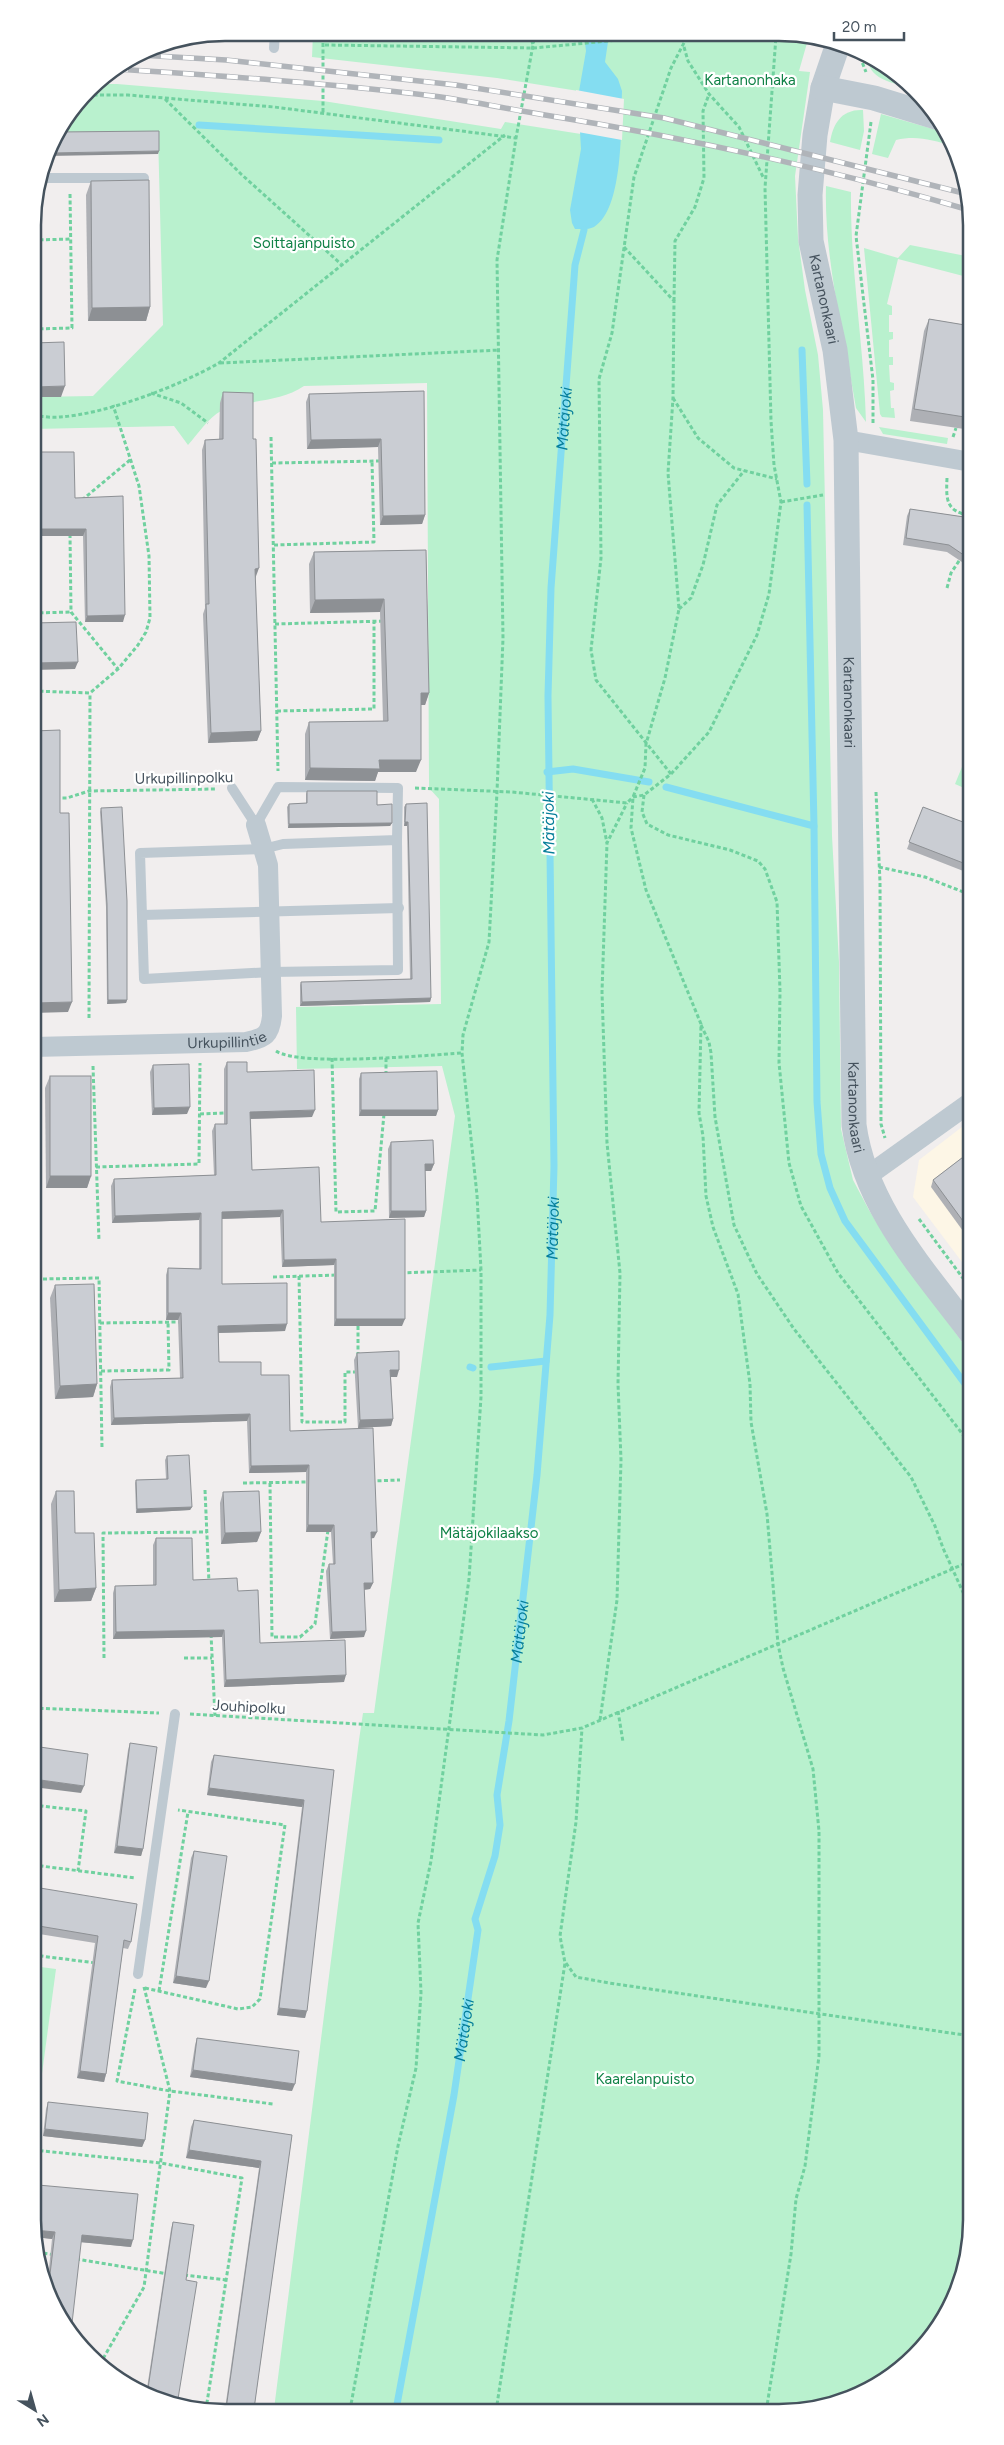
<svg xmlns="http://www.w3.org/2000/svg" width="1004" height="2445" font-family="Figtree,sans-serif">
  <rect width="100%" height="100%" fill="#f1eeee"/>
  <path fill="#fdf6e6" d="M971 1120V1274L913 1197 919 1160Z"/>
  <g fill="#b9f1ce">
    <path d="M313 33 809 36 799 71 810 72 795 176 798 238 805 290 818 355 823 410 832 836 839 962 841 1129 853 1180 869 1210 886 1238 971 1354V2232L957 2293 924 2347 885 2380 828 2406 778 2412 274 2409 359 1740 363 1713H374L455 1116 442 1066 297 1069 296 1007 441 1004 439 799 429 788V781L427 383 304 386C279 403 248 399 221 411 209 417 197 435 188 445L174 426 33 429V397L93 396 163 325 158 134 55 136 95 84H117L323 101 501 129 505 122 619 140 622 98 497 78 312 57Z"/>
    <path d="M868 55 906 81 912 88C894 83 866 80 868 55Z"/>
    <path d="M863 110 864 131 860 150 830 142C833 123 842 109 863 110Z"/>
    <path d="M881 114 947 133 953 146C932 140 917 135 896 140L888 158 872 154Z"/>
    <path d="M826 186 851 192C850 269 864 345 866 422L856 408C844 335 824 260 826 186Z"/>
    <path d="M910 245 971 257V278L898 259 887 304 892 306V315H889V332H893V339L889 340V357H893V365H889L890 382 894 383V390L890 391 891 408H894L895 418 882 417 880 414 864 248 898 258Z"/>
    <path d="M879 427 948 438 947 444 883 434Z"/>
    <path d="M964 762 971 765V791L955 784Z"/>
    <path d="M33 1966 56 1969 33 2141Z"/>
  </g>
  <path fill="#84ddf1" d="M584 35H609L605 62 618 79 622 91C621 123 624 209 594 227 588 230 582 229 575 229L572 223 570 210 581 149 578 97 586 51Z"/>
  <path fill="#f1eeee" d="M576 90 624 99 622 140 578 132Z"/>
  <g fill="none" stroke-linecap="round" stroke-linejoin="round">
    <g stroke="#84ddf1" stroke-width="7">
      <path d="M199 125 439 140"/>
      <path d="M802 350 807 484"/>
      <path d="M807 505 814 826"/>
      <path d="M547 772 573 769 649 782"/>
      <path d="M666 787 814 826 817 1102 821 1154 830 1188 845 1221 971 1392"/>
      <path d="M470 1367 473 1368"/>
      <path d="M491 1367 546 1361"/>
      <path id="s1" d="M396 2410 454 2095 478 1930 475 1919 495 1856 500 1825 497 1795 509 1721 537 1475 550 1315 554 1166 548 696 551 588 575 265 584 230"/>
    </g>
    <g stroke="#70d19f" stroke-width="3" stroke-dasharray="4 2.5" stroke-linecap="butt">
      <path d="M530 34 533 45"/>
      <path d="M325 45 534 48 671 35"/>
      <path d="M684 47 688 61 709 94 739 127 764 179"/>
      <path d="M860 57 866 72"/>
      <path d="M87 95H128L274 107 516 138"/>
      <path d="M165 99 241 174 341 264"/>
      <path d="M323 112V33"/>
      <path d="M871 122 856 236 873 380V424"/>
      <path d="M33 240 71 239"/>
      <path d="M624 247 674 301 673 398 668 473 679 609 665 678 646 744 645 768 633 797 631 828 646 890 701 1024 699 1113 703 1136 706 1196 713 1227 738 1294 750 1384 751 1422 767 1514 778 1644 783 1668 813 1769 819 1831V2056L805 2166 796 2199 791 2254 766 2412"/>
      <path d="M674 301 675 241 695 207 704 178 703 111 709 94"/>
      <path d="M33 329 72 328 70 193"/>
      <path d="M220 363 500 350"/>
      <path d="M151 393 181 403 208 423"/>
      <path d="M673 398 698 438 734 468 777 479"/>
      <path d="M33 416C42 416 51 418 60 417 106 414 179 386 219 363L505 135"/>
      <path d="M271 437 278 771"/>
      <path d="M953 437 956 428"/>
      <path d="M272 463 380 461"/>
      <path d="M947 478C946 501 946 511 971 516"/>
      <path d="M82 500 130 460"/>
      <path d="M781 502 823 495"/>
      <path d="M70 534 71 612 118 669"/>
      <path d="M274 545 374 542 372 461"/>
      <path d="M947 588 951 573 961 558"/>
      <path d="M679 609 691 598 703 565 717 505 744 471"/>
      <path d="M33 613 71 612"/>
      <path d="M275 624 384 621"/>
      <path d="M33 691 90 693 118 669 138 645 146 632 150 618 149 556 139 486 113 405"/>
      <path d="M277 711 374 709V622"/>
      <path d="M671 774 596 680 591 650 601 558 599 379 612 333 634 177 671 68 688 35"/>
      <path d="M415 788 512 792 627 803 633 797 644 795 671 774 709 732 757 635 769 594 781 502 774 465 771 421 765 188 776 36"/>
      <path d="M876 792 880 882 881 1124 885 1138"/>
      <path d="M644 795 642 812 647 824 668 835 730 850 758 861 765 869 777 902 780 991 779 1063 789 1163 801 1206 838 1273 971 1445"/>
      <path d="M56 798H67L89 791 216 789"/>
      <path d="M592 799 602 818 607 843"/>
      <path d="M879 867 925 877 971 895"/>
      <path d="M89 1018 90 693"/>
      <path d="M701 1025 709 1042 711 1053 715 1117 734 1225 747 1253 757 1274 794 1329 911 1477 935 1526 943 1548 971 1610"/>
      <path d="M276 1051C299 1067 429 1055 462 1053"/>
      <path d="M332 1058 336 1212 375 1211 384 1114"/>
      <path d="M93 1066 99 1241"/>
      <path d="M386 1075V1058"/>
      <path d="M200 1114 226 1113"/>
      <path d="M96 1167 199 1164 200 1063"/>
      <path d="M919 1219 971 1289"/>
      <path d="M40 1243V1279L99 1278 102 1448"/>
      <path d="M401 1273 481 1270"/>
      <path d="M299 1276 302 1422H345V1372H357"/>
      <path d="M273 1277 337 1275"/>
      <path d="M100 1323 180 1322"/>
      <path d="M358 1356V1323"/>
      <path d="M101 1371 169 1370 168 1322"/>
      <path d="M371 1481 400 1480"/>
      <path d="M243 1483 309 1482"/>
      <path d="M270 1483 272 1637H300L315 1624 328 1530"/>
      <path d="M205 1490 209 1583"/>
      <path d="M211 1634 215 1716"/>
      <path d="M104 1658 103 1533 207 1532"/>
      <path d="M184 1658H212"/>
      <path d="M33 1708 159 1713"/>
      <path d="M618 1711 623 1742"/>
      <path d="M190 1714 543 1735 582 1728 971 1561"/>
      <path d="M600 1720 617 1600 621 1460 618 1384 620 1273 607 1143 602 992 607 843 627 803"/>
      <path d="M33 1805 86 1811 78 1871"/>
      <path d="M33 1865 136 1878"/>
      <path d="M33 1955 96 1963"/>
      <path d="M566 1963 576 1977 609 1983 971 2036"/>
      <path d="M145 1988 238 2009 252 2007 260 1999 285 1825 178 1810"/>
      <path d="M135 1989 117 2081 170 2091 273 2104"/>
      <path d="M159 1991 188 1812"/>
      <path d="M33 2150 161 2163 242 2178 206 2409"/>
      <path d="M37 2252 55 2255"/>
      <path d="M76 2259 168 2274"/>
      <path d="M184 2275 226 2280"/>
      <path d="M100 2364 144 2287 170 2091 144 1987"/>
      <path d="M350 2410 398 2146 416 2068 421 1993 418 1923 431 1861 469 1579 481 1397V1270L477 1195 462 1053 463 1035 489 942 497 792 503 638 497 260 516 138 535 34"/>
      <path d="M496 2411 565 1963 560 1936 576 1822 582 1728"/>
    </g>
    <g stroke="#bec9d1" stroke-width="10">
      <path d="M274 48 275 33"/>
      <path d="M42 178H144"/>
      <path d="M232 788 256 825 278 787 398 788 397 840 283 844 263 849 140 853 144 979 271 972 398 970 397 840"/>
      <path d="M142 915 399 908"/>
      <path d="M138 1974 175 1714"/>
    </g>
    <g stroke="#bec9d1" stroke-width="20">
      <path d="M846 440 971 462"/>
      <path id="s2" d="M33 1047 246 1042C265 1038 270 1035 272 1016L268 865 256 825"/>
      <path d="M866 1177 971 1102"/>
    </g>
    <g stroke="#bec9d1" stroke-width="25">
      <path id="s3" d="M838 44 823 88 815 135 810 195 811 241 835 350 846 440 854 1125C865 1207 924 1270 971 1333"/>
      <path d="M823 88 874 98 936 117"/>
    </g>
    <defs>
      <g id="rail">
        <path d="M139 55 226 60 456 85 664 118 967 194"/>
        <path d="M117 69C223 76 328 83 433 96 471 101 508 109 545 115 688 138 830 169 969 210"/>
      </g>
    </defs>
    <use href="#rail" stroke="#b0b4b9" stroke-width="5.5"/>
    <use href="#rail" stroke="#fff" stroke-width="4" stroke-dasharray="11" stroke-linecap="butt"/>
  </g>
  <g fill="#aeb0b5">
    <path d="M91 181 150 307 146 321H88L86 195Z"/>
    <path d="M929 319 971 326V430L910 421 924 331Z"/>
    <path d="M424 391 425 515 422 524 380 525 378 447 307 449 306 402 309 394Z"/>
    <path d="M223 392 253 439 255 577 261 731 257 741 208 743 203 614 205 608 202 450 205 440 219 439 220 403Z"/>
    <path d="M75 498 123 622H85L83 536Z"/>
    <path d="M910 509 971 518V568L947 552 903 545 907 516Z"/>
    <path d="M426 550 429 693 425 705H421L416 772H378L375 781 305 780V734L309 722 383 721 380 612 310 613 309 564 314 552Z"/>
    <path d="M307 791 377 805 392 823 390 826 288 828 287 807 289 804 306 803V794Z"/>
    <path d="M406 804 431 998 430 1002 300 1006V985L301 982 410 979 407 826H404V807Z"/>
    <path d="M923 807 971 825V874L907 849Z"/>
    <path d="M101 808 127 1000 126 1003 107 1004 106 907 100 812Z"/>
    <path d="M227 1062 247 1072 312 1117 251 1119 252 1170 321 1222 402 1326H334V1265L282 1267 280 1217 222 1219V1284L285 1331 219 1333V1362L261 1375 290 1431 374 1538H371L373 1583 370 1589 364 1590V1637L330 1639 326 1571 329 1564H333L331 1532H306V1472L249 1473 247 1421 111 1425 110 1387 112 1380 180 1378 178 1320H166V1275L168 1268 199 1269V1220L112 1223 111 1186 114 1179 214 1175 212 1131 215 1124H224V1069Z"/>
    <path d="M153 1065 187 1114 152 1115 150 1072Z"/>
    <path d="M361 1073 438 1110 436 1116H359V1079Z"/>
    <path d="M50 1076 91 1176 87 1188H46L45 1088Z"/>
    <path d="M391 1142 434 1164 431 1171H425L426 1211 424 1217 389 1218 388 1149Z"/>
    <path d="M971 1151V1242L931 1187 933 1180Z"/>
    <path d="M55 1285 97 1384 93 1397 55 1399 50 1298Z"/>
    <path d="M357 1353 397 1377H391L393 1419 391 1426 358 1428 354 1360Z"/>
    <path d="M167 1456 192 1507 190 1510 136 1513 135 1483 136 1480 166 1479 165 1460Z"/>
    <path d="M56 1491 75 1533 96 1588 91 1601 54 1602 51 1504Z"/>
    <path d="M223 1492 261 1532 257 1542 221 1544 220 1503Z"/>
    <path d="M156 1538 193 1580 238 1591 260 1643 344 1682 224 1687 222 1637 113 1639V1593L115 1586 153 1585V1545Z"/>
    <path d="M130 1743 143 1849 141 1856 114 1853 128 1750Z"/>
    <path d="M214 1755 334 1770 305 2018 277 2015 302 1807 207 1795 211 1762Z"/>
    <path d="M194 1851 206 1988 173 1983 191 1858Z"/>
    <path d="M34 1887 131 1942 128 1949 123 1948 106 2074 104 2082 77 2078 95 1943 33 1933V1891Z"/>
    <path d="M197 2038 292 2091 190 2077 195 2045Z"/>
    <path d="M48 2102 145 2140 142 2147 43 2136 46 2109Z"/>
    <path d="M194 2120 292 2135 254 2409H225L259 2168 186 2158 191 2127Z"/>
    <path d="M38 2185 131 2247 81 2242 58 2316 47 2288 52 2239 35 2237 33 2220 36 2192Z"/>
    <path d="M173 2222 186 2280 177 2405 146 2395 171 2229Z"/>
  </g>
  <g fill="#8d9094">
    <path d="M159 151 158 154 48 156 49 153Z"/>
    <path d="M150 307 146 321H88L92 308Z"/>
    <path d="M65 386 61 397H33V387Z"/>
    <path d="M381 439 378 447 307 449 311 440Z"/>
    <path d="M425 515 422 524 380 525 383 516Z"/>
    <path d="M33 529H86L83 536H33Z"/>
    <path d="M259 568 255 579V569Z"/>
    <path d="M384 599 380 612 310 613 315 600Z"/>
    <path d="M125 615 123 622H85L87 616Z"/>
    <path d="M78 662 75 669 33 670V663Z"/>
    <path d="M421 693H429L425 705H416Z"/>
    <path d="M261 731 257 741 208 743 211 733Z"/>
    <path d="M379 760H421L416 772H378L375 781 305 780 310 768Z"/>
    <path d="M405 822H408L407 826H404Z"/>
    <path d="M392 823 390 826 288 828 289 824Z"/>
    <path d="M431 998 430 1002 300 1006 302 1002Z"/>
    <path d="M108 1000H127L126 1003 107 1004Z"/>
    <path d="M72 1002 68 1012 33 1013V1003Z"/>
    <path d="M190 1107 187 1114 152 1115 154 1108Z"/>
    <path d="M315 1110 312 1117 248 1119 250 1112Z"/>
    <path d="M361 1110H438L436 1116H359Z"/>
    <path d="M425 1164H434L431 1171H423Z"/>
    <path d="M50 1176H91L87 1188H46Z"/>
    <path d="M283 1210 280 1217 219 1219 222 1212Z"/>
    <path d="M391 1211H426L424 1217 389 1218Z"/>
    <path d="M201 1213 199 1220 112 1223 115 1216Z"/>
    <path d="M336 1259 334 1265 282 1267 284 1260Z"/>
    <path d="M168 1313H181L178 1320H166Z"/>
    <path d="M336 1319H405L402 1326H334Z"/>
    <path d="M287 1324 285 1331 216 1333 218 1326Z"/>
    <path d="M390 1370H399L397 1377H388Z"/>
    <path d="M97 1384 93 1397 55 1399 60 1386Z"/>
    <path d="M250 1414 247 1421 111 1425 114 1418Z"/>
    <path d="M393 1419 391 1426 358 1428 360 1420Z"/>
    <path d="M309 1465 306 1472 249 1473 251 1466Z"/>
    <path d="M192 1507 190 1510 136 1513 137 1509Z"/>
    <path d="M308 1525H334L331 1532H306Z"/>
    <path d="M261 1532 257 1542 221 1544 225 1533Z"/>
    <path d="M371 1532H377L374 1538 368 1539Z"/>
    <path d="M364 1583H373L370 1589 361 1590Z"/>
    <path d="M96 1588 91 1601 54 1602 59 1590Z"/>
    <path d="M224 1630 222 1637 113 1639 116 1632Z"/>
    <path d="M366 1631 364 1637 330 1639 332 1632Z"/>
    <path d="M346 1675 344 1682 224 1687 226 1680Z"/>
    <path d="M33 1779 84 1786 81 1793 33 1787Z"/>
    <path d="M209 1788 304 1800 302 1807 207 1795Z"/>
    <path d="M117 1846 143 1849 141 1856 114 1853Z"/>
    <path d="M176 1976 209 1981 206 1988 173 1983Z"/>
    <path d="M279 2008 307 2011 305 2018 277 2015Z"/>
    <path d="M193 2070 295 2084 292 2091 190 2077Z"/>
    <path d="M80 2071 106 2074 104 2082 77 2078Z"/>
    <path d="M45 2129 145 2140 142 2147 43 2136Z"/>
    <path d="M189 2150 261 2161 259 2168 186 2158Z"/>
    <path d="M34 2230 55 2232 52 2239 35 2237Z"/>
    <path d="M82 2235 133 2240 131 2247 79 2242Z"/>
  </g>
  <g fill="#cacdd3" stroke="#8d9094">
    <path d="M159 131V151L49 153 53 140 58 132Z"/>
    <path d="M149 180 150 307 92 308 91 181Z"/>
    <path d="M35 204 36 233H33V213Z"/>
    <path d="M929 319 971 326V418L914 409Z"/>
    <path d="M64 342 65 386 33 387V343Z"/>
    <path d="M424 391 425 515 383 516 381 439 311 440 309 394Z"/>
    <path d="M223 392 253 393V439H256L259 568 255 569 261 731 211 733 206 604H209L205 440 223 439Z"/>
    <path d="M33 452H74L75 498 123 496 125 615 87 616 86 529H33Z"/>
    <path d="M910 509 971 518V560L949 545 906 538Z"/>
    <path d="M426 550 429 693H421V760H379L380 769 310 768 309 722 388 721 384 599 315 600 314 552Z"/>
    <path d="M76 622 78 662 33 663V623Z"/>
    <path d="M60 730V813H69L72 1002 33 1003V731Z"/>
    <path d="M307 791H377V805L392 804V823L289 824V804L307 803Z"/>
    <path d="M427 803 431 998 302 1002 301 982 412 979 408 822H405L406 804Z"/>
    <path d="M122 807 127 901V1000H108L107 904 101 808Z"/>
    <path d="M923 807 971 825V866L909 842Z"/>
    <path d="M227 1062H247V1072L314 1070 315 1110 250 1112 252 1170 319 1167 321 1222 405 1219V1319H336V1259L284 1260 283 1210 222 1212V1284L287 1283V1324L218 1326 219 1362H261V1375H289L290 1431 373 1428 377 1532H371L373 1583H364L366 1631 332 1632 329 1564H335L334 1525H308L309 1465 251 1466 250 1414 114 1418 112 1380 183 1378 181 1313H168V1268L201 1269V1213L115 1216 114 1179 216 1175 215 1124H227Z"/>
    <path d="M189 1064 190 1107 154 1108 153 1065Z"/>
    <path d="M437 1071 438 1110H361V1073Z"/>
    <rect x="50" y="1076" width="41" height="100"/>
    <path d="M433 1140 434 1164H425L426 1211H391V1142Z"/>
    <path d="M971 1151V1232L933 1180Z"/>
    <path d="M94 1284 97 1384 60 1386 55 1285Z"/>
    <path d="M399 1351V1370H390L393 1419 360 1420 357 1353Z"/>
    <path d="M189 1455 192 1507 137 1509 136 1480 168 1479 167 1456Z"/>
    <path d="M56 1491H74L75 1533H94L96 1588 59 1590Z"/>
    <path d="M259 1491 261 1532 225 1533 223 1492Z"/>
    <path d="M156 1538H192L193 1580 237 1578 238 1591 258 1590 260 1643 345 1640 346 1675 226 1680 224 1630 116 1632 115 1586 156 1585Z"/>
    <path d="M130 1743 157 1747 143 1849 117 1846Z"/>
    <path d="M33 1746 88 1754 84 1786 33 1779Z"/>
    <path d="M214 1755 334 1770 307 2011 279 2008 304 1800 209 1788Z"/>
    <path d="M194 1851 227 1856 209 1981 176 1976Z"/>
    <path d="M34 1887 137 1904 131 1942 124 1940 106 2074 80 2071 98 1936 33 1925V1895Z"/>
    <path d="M197 2038 299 2051 295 2084 193 2070Z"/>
    <path d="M48 2102 148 2113 145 2140 45 2129Z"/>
    <path d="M194 2120 292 2135 254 2409H226L261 2161 189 2150Z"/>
    <path d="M38 2185 138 2194 133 2240 82 2235 71 2332 58 2316 48 2291 55 2232 34 2230Z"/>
    <path d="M173 2222 194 2225 186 2280 197 2282 177 2405 147 2395Z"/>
  </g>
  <g text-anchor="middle" stroke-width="4.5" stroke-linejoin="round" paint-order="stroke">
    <g font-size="15" fill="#118247" stroke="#fff">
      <text x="750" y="85">Kartanonhaka</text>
      <text x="304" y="248">Soittajanpuisto</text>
      <text x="489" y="1538">Mätäjokilaakso</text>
      <text x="645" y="2084">Kaarelanpuisto</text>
    </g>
    <g font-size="15" fill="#45525d" stroke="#fff">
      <text dy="5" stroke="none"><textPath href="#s3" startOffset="260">Kartanonkaari</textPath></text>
      <text dy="5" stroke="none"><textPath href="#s3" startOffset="665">Kartanonkaari</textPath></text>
      <text transform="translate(184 778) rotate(-1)" y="5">Urkupillinpolku</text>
      <text dy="5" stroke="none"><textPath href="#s2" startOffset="194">Urkupillintie</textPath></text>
      <text dy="5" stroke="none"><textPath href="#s3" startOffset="1070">Kartanonkaari</textPath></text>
      <text transform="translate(249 1707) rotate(3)" y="5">Jouhipolku</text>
    </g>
    <g font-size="16" font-style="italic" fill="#067e99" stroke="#fff">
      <text dy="6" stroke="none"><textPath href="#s1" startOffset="2006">Mätäjoki</textPath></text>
      <text transform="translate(548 823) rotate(-91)" y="6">Mätäjoki</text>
      <text dy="6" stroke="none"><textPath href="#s1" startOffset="1196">Mätäjoki</textPath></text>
      <text dy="6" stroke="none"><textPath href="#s1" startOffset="791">Mätäjoki</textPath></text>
      <text dy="6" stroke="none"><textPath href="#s1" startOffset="386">Mätäjoki</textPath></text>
    </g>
  </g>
  <path d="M0 0H1004V2445H0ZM225 41H779A184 184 0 0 1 963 225V2220A184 184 0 0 1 779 2404H225A184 184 0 0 1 41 2220V225A184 184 0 0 1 225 41Z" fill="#fff" fill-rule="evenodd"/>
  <path fill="none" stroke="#45525d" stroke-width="2.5" d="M225 41H779A184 184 0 0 1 963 225V2220A184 184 0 0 1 779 2404H225A184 184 0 0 1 41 2220V225A184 184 0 0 1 225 41Z"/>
  <g transform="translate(35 2410) rotate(143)" stroke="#ffffff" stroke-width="4" paint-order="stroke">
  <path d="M0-4L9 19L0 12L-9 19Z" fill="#45525d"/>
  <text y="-8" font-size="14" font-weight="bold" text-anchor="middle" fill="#45525d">N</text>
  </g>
  <path d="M834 32v8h70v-8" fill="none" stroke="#45525d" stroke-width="2.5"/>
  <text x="842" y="32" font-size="15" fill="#45525d" stroke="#ffffff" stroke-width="4" paint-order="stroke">20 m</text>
</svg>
